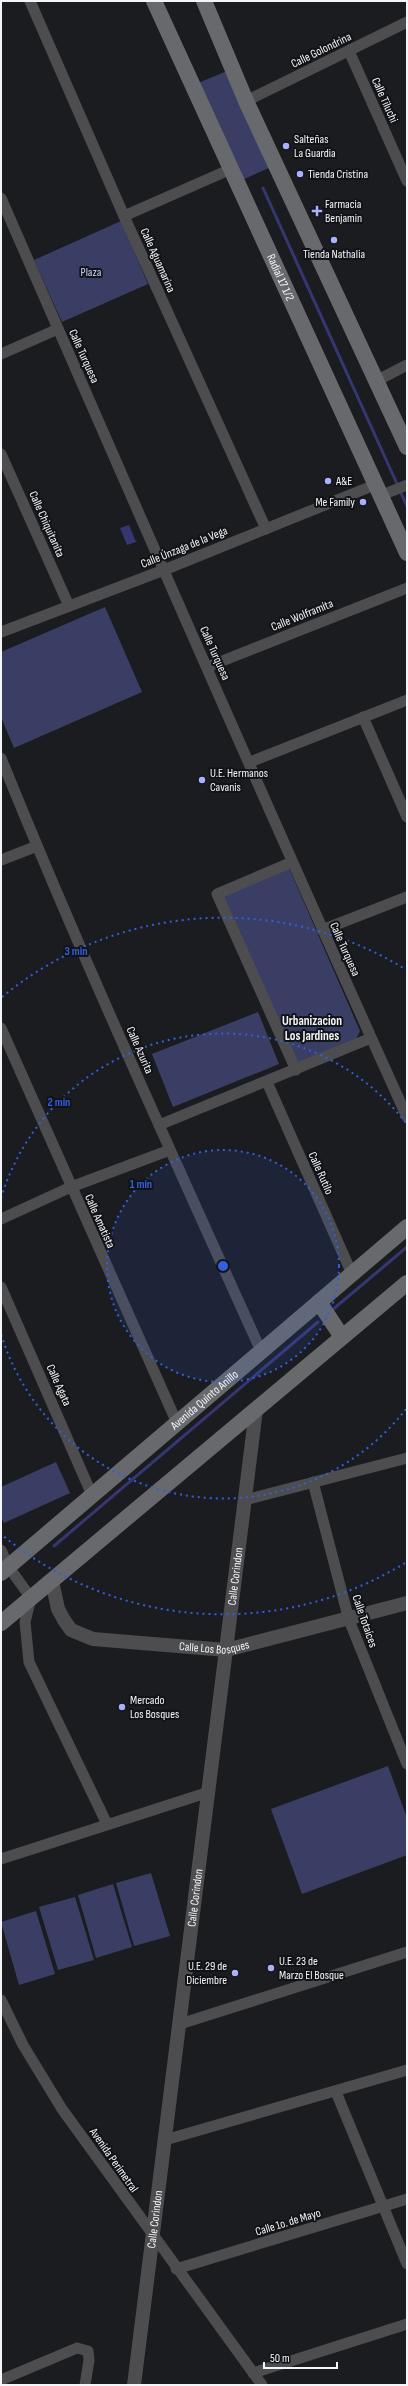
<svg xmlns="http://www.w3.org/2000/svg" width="408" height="2386" font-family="'Sofia Sans Condensed',sans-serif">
  <rect width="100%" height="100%" fill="#1b1c20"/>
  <g fill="#3b3e64">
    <path d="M227 71 271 167 242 180 198 83Z"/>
    <path d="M121 221 148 284 62 322 34 260Z"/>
    <path d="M105 607 142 692 14 748 1 717V652Z"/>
    <path d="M289 868 360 1031 356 1039 300 1064 296 1063 222 896Z"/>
    <path d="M258 1012 279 1064 173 1107 152 1054Z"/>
    <path d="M56 1462 70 1493 4 1523 1 1517V1487Z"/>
    <path d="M388 1766 407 1818V1855L302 1894 271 1809Z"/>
    <path d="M151 1873 170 1936 134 1946 116 1883Z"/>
    <path d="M113 1884 132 1947 96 1958 78 1895Z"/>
    <path d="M75 1897 94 1960 58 1970 39 1907Z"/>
    <path d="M36 1911 55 1974 19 1985 1 1922Z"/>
  </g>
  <path fill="#363772" d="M129 525 136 542 127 545 120 528Z"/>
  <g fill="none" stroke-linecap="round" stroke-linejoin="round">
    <g stroke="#363772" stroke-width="3">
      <path d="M263 188 398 486"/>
      <path d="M400 491 407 506"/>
      <path d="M331 1311 407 1247"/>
      <path d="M54 1546 318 1322"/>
    </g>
    <g stroke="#4d4d50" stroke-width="11">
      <path d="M30 1 124 216 266 529"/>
      <path d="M349 51 407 181"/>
      <path d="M246 101 407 22"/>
      <path d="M1 198C135 505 269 812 407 1117"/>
      <path d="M124 216 231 169"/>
      <path d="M1 354 58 329"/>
      <path d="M376 381 407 365"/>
      <path d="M1 454 69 606"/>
      <path d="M382 495 407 485"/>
      <path d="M1 632 164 570 377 484"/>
      <path d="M207 667 407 588"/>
      <path d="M363 717 407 817"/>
      <path d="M1 758C82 958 172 1154 261 1351"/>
      <path d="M250 762 407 700"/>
      <path d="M1 860 37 846"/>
      <path d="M292 862 217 894 296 1070"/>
      <path d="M322 930 407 897"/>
      <path d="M1 1028 177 1423"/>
      <path d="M267 1082 352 1274"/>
      <path d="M159 1125 371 1038"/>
      <path d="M1 1219 71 1187 170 1150"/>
      <path d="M1 1287 92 1495"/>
      <path d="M313 1482 349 1620 407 1764"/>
      <path d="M245 1500 407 1458"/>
      <path d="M1 1550 8 1566 31 1598 25 1622 29 1662 107 1824"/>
      <path d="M1 1859 209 1792"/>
      <path d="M1 2000 23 2045 62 2109 262 2385"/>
      <path d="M180 2024 407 1952"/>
      <path d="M336 2092 407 2264"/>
      <path d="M165 2140 407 2070"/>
      <path d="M176 2269 407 2199"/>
      <path d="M253 2373 407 2324"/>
      <path d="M1 2380 77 2348 88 2351 89 2360 85 2385"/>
    </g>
    <g stroke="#4d4d50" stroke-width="14">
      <path id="s1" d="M52 1581 58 1609 64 1620 71 1630 93 1639 226 1650 407 1603"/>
      <path id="s2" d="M134 2385 256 1410"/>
    </g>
    <g stroke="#68696c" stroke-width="16">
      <path id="s3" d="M154 1 407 553"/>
      <path d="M204 1 246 101 407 447"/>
      <path d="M319 1302 342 1337"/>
      <path id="s4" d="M1 1573 407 1227"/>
      <path d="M1 1623 407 1283"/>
    </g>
  </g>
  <circle cx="223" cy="1266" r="116" fill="#325fdb" fill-opacity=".12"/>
  <g fill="none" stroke="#325fdb" stroke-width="2" stroke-dasharray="2 4">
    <circle cx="223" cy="1266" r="116"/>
    <path d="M406 1409A232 232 0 0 1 1 1334M1 1198A232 232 0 0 1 406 1123"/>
    <path d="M405 1563A348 348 0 0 1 2 1535M2 997A348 348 0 0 1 405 969"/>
  </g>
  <g fill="#a9b0fc" stroke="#121317" stroke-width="1.5">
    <circle cx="286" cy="146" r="4"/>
    <circle cx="300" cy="174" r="4"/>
    <path d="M315 205h4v4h4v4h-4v4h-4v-4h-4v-4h4z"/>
    <circle cx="334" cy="240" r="4"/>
    <circle cx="328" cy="481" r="4"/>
    <circle cx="363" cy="502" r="4"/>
    <circle cx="202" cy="780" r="4"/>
    <circle cx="122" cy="1707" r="4"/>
    <circle cx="271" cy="1968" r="4"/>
    <circle cx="235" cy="1973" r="4"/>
  </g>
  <g text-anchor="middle" stroke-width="4" stroke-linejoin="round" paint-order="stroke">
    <g font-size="12" fill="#f4f5f8" stroke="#121317">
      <text transform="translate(321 50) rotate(-26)" y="4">Calle Golondrina</text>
      <text transform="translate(385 100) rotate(66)" y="4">Calle Tiluchi</text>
      <text transform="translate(158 260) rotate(66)" y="4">Calle Aguamarina</text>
      <text dy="4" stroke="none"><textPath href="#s3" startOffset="304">Radial 17 1/2</textPath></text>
      <text transform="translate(84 356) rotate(66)" y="4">Calle Turquesa</text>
      <text transform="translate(47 524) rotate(66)" y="4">Calle Chiquitanita</text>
      <text transform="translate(184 547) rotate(-22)" y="4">Calle Únzaga de la Vega</text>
      <text transform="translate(302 615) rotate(-22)" y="4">Calle Wolframita</text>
      <text transform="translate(215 653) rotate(66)" y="4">Calle Turquesa</text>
      <text transform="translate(345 949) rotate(66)" y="4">Calle Turquesa</text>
      <text transform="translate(140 1050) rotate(66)" y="4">Calle Azurita</text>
      <text transform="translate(321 1173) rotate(66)" y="4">Calle Rutilo</text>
      <text transform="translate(100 1221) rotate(66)" y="4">Calle Amatista</text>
      <text transform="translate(59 1385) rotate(66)" y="4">Calle Agata</text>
      <text dy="4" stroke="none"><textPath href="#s4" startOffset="267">Avenida Quinto Anillo</textPath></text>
      <text dy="4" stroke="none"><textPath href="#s2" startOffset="815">Calle Corindon</textPath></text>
      <text transform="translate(365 1621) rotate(71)" y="4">Calle Totaíces</text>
      <text dy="4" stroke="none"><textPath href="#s1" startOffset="199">Calle Los Bosques</textPath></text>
      <text dy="4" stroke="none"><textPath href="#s2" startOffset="491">Calle Corindon</textPath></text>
      <text transform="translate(114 2160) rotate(55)" y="4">Avenida Perimetral</text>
      <text dy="4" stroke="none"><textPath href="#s2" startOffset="167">Calle Corindon</textPath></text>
      <text transform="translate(288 2222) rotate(-17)" y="4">Calle 1o. de Mayo</text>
    </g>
    <g font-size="12" fill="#f4f5f8" stroke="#121317" text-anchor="start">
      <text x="294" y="143">Salteñas<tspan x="294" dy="14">La Guardia</tspan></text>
      <text x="308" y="178">Tienda Cristina</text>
      <text x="325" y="208">Farmacia<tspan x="325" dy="14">Benjamin</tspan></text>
      <text x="334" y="258" text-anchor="middle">Tienda Nathalia</text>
      <text x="336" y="485">A&amp;E</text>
      <text x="355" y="506" text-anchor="end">Me Family</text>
      <text x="210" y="777">U.E. Hermanos<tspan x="210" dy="14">Cavanis</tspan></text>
      <text x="130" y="1704">Mercado<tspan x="130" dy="14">Los Bosques</tspan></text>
      <text x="279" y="1965">U.E. 23 de<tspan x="279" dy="14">Marzo El Bosque</tspan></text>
      <text x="227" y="1970" text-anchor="end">U.E. 29 de<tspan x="227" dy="14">Diciembre</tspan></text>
    </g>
    <g font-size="12" fill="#d1d5fb" stroke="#121317">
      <text x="91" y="276">Plaza</text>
    </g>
    <g font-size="13" font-weight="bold" fill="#f4f5f8" stroke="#121317">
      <text x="312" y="1025">Urbanizacion<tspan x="312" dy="15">Los Jardines</tspan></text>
    </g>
  </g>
  <circle cx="223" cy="1266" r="6" fill="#325fdb" stroke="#121317" stroke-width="2"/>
  <g font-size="12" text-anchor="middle" font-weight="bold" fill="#325fdb" stroke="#121317" stroke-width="4" stroke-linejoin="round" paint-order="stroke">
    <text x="76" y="955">3 min</text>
    <text x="59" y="1106">2 min</text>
    <text x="141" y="1188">1 min</text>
  </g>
  <rect width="408" height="2386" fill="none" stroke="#f4f5f8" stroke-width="4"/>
  <path d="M264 2362v6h73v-6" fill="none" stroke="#f4f5f8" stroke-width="2"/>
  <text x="270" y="2362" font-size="12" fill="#f4f5f8" stroke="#121317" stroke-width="3" paint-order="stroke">50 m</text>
</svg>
